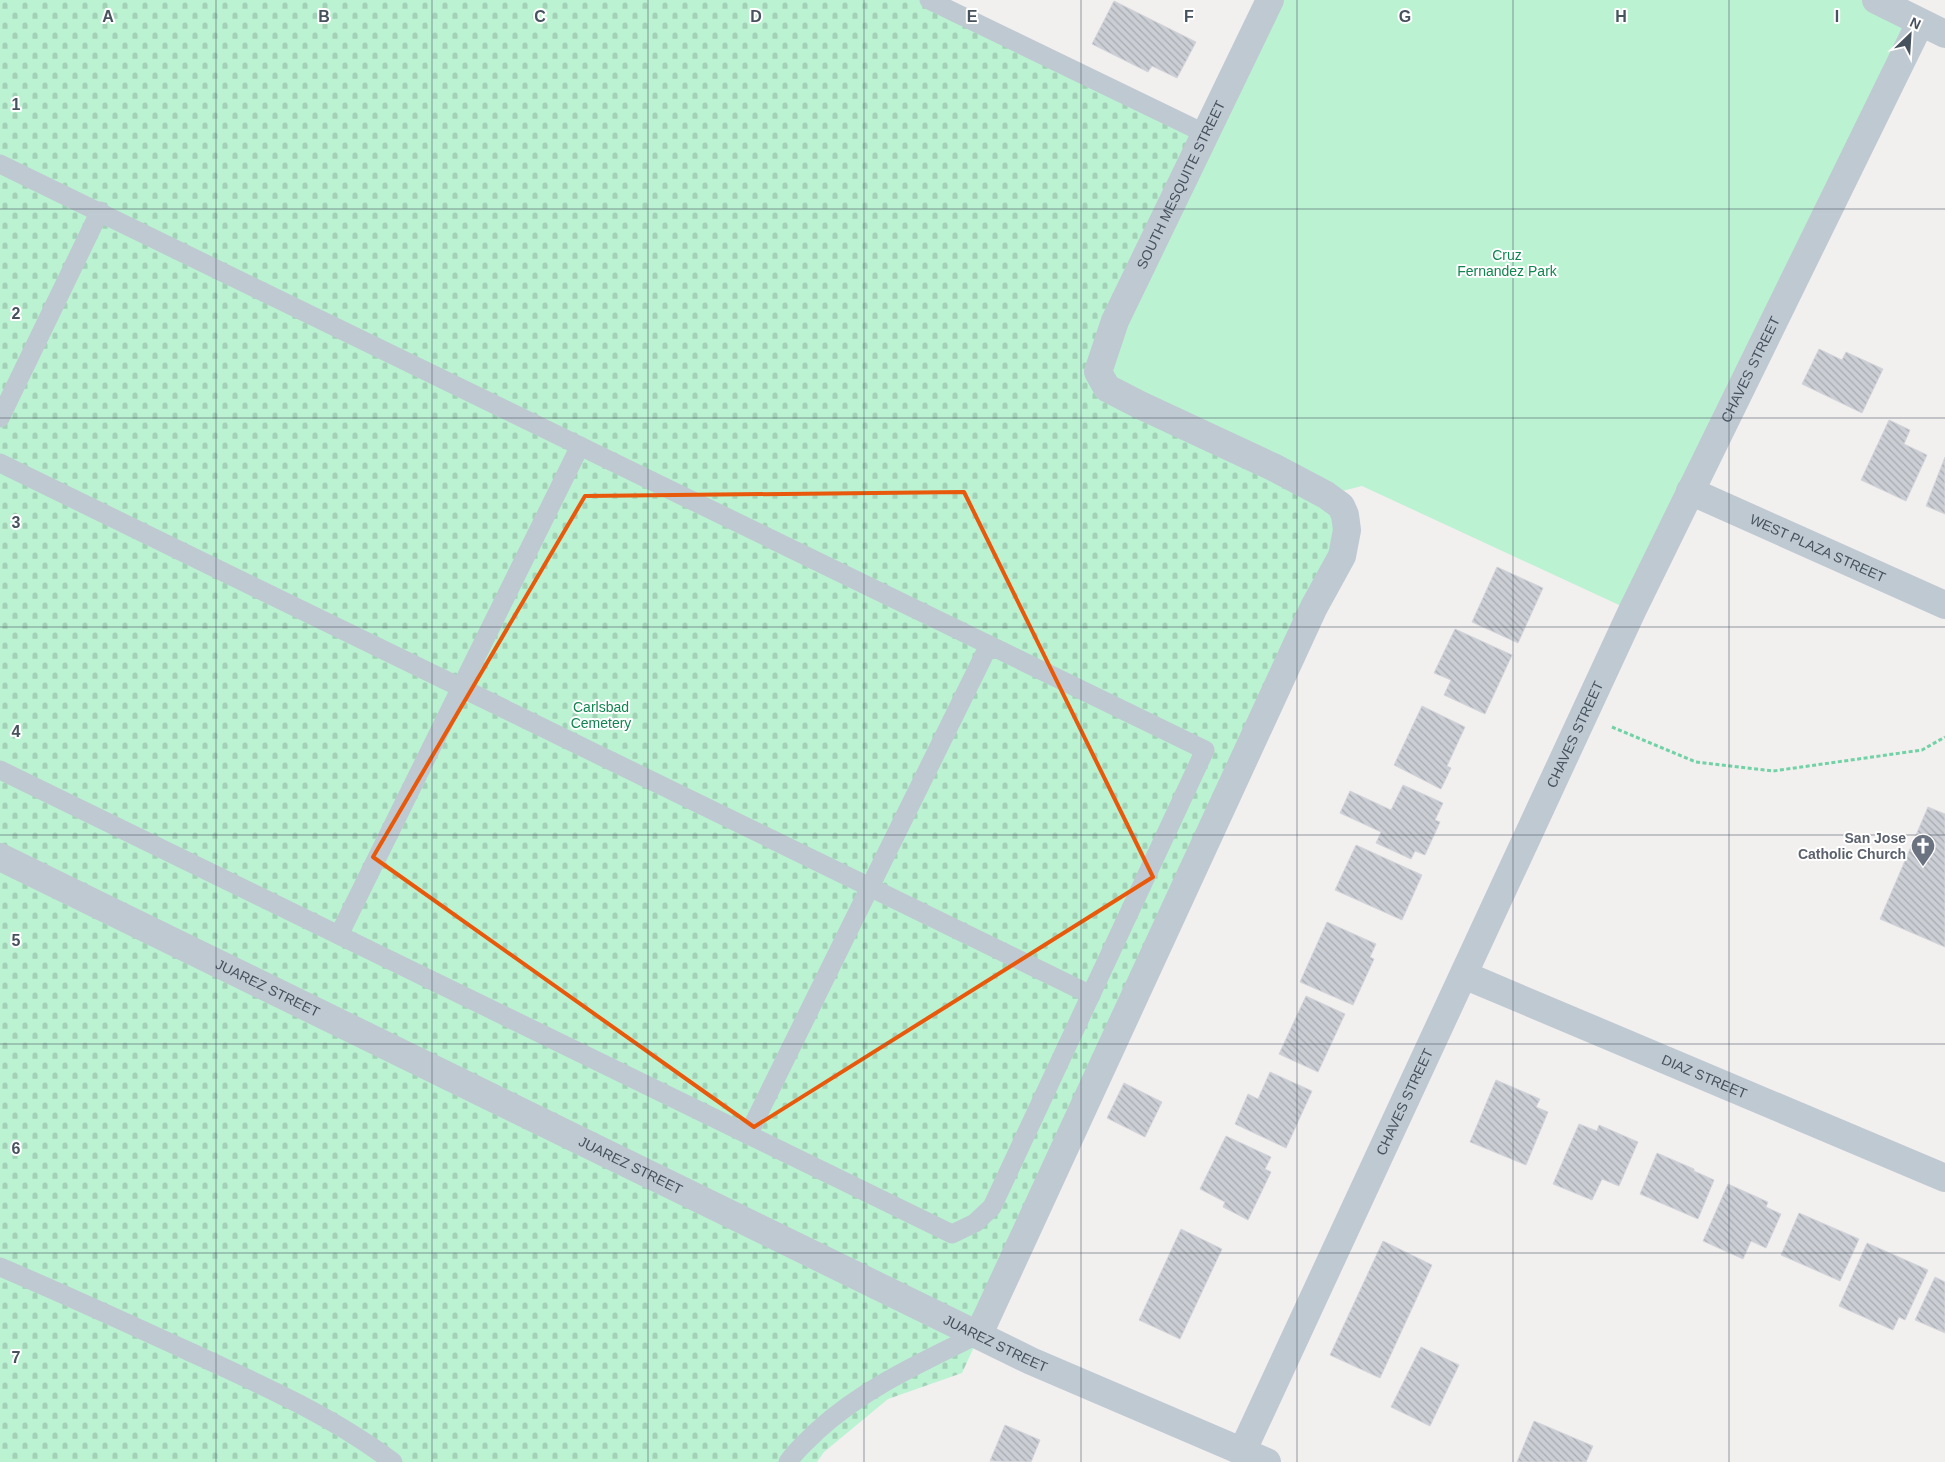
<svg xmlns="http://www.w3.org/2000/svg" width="1945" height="1462" font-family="Helvetica,sans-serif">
  <defs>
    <pattern id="cemetery-stones" width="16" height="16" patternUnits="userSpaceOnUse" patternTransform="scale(1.25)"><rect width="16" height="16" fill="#bbf2d2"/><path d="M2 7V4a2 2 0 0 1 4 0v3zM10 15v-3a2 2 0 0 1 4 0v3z" fill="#a2d1b7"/></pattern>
    <pattern id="building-back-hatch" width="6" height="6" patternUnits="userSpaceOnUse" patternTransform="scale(1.25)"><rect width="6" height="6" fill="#cbced4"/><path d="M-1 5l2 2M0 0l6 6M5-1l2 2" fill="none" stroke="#a7aaaf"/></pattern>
  </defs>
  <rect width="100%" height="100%" fill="#f2efef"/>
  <path fill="url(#cemetery-stones)" d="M0 0H929L1206 134 1345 515 1314 607 962 1373 888 1399 824 1452 817 1462H0Z"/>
  <path fill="#bbf2d2" d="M1270 0H1876L1920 23 1632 611 1362 486 1326 495 1107 388 1115 321Z"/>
  <g fill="url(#building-back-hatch)" stroke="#d3d5db">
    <path d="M1114 1 1196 42 1177 78 1152 66 1148 72 1092 44Z"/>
    <path d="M1819 349 1842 360 1846 352 1883 369 1862 413 1802 384Z"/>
    <path d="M1889 420 1910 430 1904 444 1927 455 1906 501 1861 480Z"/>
    <path d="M1945 457V514L1926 506Z"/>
    <path d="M1497 567 1543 588 1518 643 1472 622Z"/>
    <path d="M1455 629 1512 655 1485 714 1444 695 1451 680 1434 673Z"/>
    <path d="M1422 706 1465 727 1447 766 1451 768 1441 789 1394 765Z"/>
    <path d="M1403 785 1443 803 1435 820 1440 822 1425 855 1415 851 1411 859 1376 843 1381 832 1340 813 1350 791 1391 810Z"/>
    <path d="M1928 807 1945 814V947L1880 919Z"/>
    <path d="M1356 845 1422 875 1402 920 1335 890Z"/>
    <path d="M1327 922 1376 944 1370 957 1374 959 1353 1005 1300 982Z"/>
    <path d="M1306 996 1345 1014 1318 1072 1279 1054Z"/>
    <path d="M1270 1072 1312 1091 1286 1148 1235 1124 1248 1094 1258 1099Z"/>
    <path d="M1496 1080 1540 1099 1536 1107 1548 1112 1526 1165 1470 1142Z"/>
    <path d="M1124 1083 1162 1102 1145 1137 1107 1118Z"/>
    <path d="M1579 1124 1597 1131 1599 1125 1638 1142 1619 1186 1602 1179 1592 1200 1553 1184Z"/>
    <path d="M1226 1136 1271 1157 1265 1169 1271 1172 1248 1220 1223 1207 1225 1202 1200 1189Z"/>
    <path d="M1657 1153 1694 1169V1171L1714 1180 1698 1219 1640 1194Z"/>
    <path d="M1728 1184 1768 1202 1766 1207 1781 1214 1766 1248 1751 1241 1743 1259 1703 1241Z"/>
    <path d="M1799 1213 1859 1239 1840 1281 1781 1255Z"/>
    <path d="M1181 1229 1222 1249 1180 1339 1139 1320Z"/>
    <path d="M1383 1241 1432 1265 1380 1378 1330 1355Z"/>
    <path d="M1867 1243 1928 1270 1905 1320 1899 1317 1893 1330 1839 1306Z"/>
    <path d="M1935 1277 1945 1282V1333L1915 1320Z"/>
    <path d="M1421 1347 1459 1365 1430 1426 1391 1407Z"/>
    <path d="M1534 1421 1593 1446 1586 1462H1517Z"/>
    <path d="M1005 1425 1040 1440 1031 1462 990 1461Z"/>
  </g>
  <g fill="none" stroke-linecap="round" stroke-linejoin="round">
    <path stroke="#71d2a6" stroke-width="3" stroke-dasharray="4 2.5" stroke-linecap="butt" d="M1612 727 1696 762 1773 771 1922 750 1945 737"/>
    <g stroke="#bfc9d2" stroke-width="19">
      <path d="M929 0 1206 134"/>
      <path d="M0 164 1205 750 992 1207 975 1223 952 1234 0 770"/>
      <path d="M0 418 100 211"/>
      <path d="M0 463 1091 995"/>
      <path d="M339 935 580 446"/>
      <path d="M748 1135 989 645"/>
      <path d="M0 1267C64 1294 127 1323 190 1352 260 1384 332 1416 393 1462"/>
      <path d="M788 1462C796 1450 807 1441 817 1431 864 1388 922 1362 979 1334"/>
    </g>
    <g stroke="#bfc9d2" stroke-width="28">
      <path d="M1876 0 1945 34"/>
      <path id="s1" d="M1690 491 1945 605"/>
      <path id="s2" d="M0 857 1031 1361 1267 1462"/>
      <path id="s3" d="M1464 975 1945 1178"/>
      <path id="s4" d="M979 1334 1314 607 1342 556 1347 530 1345 515 1341 506 1326 495 1273 467 1140 405 1107 388 1098 372 1115 321 1270 0"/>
      <path id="s5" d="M1242 1452 1632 611 1920 23"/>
    </g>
  </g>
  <path fill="none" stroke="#e8590c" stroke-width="4" stroke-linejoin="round" d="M964 492 1153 877 754 1127 373 857 585 496Z"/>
  <path fill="none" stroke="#46525e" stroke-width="1" stroke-opacity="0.55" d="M216 0V1462M432 0V1462M648 0V1462M864 0V1462M1081 0V1462M1297 0V1462M1513 0V1462M1729 0V1462M0 209H1945M0 418H1945M0 627H1945M0 835H1945M0 1044H1945M0 1253H1945"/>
  <defs>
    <symbol id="church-pin" viewBox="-11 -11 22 30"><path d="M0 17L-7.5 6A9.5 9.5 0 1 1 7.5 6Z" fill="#6b7280" stroke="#fff"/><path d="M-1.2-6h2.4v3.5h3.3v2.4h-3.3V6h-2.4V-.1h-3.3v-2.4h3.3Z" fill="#fff"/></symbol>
  </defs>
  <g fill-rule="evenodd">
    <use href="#church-pin" x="1909" y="832" width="28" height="38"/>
  </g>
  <g text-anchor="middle" stroke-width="4" stroke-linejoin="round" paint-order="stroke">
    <g font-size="14" fill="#46525e" stroke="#fff">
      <text dy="5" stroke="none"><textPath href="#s4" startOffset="1396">SOUTH MESQUITE STREET</textPath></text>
      <text dy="5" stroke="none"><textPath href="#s5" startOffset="1196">CHAVES STREET</textPath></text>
      <text dy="5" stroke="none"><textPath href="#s1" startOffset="140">WEST PLAZA STREET</textPath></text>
      <text dy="5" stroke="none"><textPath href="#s5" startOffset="791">CHAVES STREET</textPath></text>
      <text dy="5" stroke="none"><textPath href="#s2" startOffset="298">JUAREZ STREET</textPath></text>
      <text dy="5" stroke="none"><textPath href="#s3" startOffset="261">DIAZ STREET</textPath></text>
      <text dy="5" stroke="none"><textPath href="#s5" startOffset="386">CHAVES STREET</textPath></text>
      <text dy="5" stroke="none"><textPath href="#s2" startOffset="702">JUAREZ STREET</textPath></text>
      <text dy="5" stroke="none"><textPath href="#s2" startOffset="1108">JUAREZ STREET</textPath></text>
    </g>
    <g font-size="14" fill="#11854f" stroke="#fff">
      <text x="1507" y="260">Cruz<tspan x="1507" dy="16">Fernandez Park</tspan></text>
      <text x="601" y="712">Carlsbad<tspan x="601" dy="16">Cemetery</tspan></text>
    </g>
    <g font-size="14" font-weight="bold" fill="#5b616d" stroke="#fff" text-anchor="end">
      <text x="1906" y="843">San Jose<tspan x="1906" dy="16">Catholic Church</tspan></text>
    </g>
  </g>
  <g font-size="16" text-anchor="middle" font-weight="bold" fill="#46525e" stroke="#fff" stroke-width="4" stroke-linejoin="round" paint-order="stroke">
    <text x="108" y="22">A</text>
    <text x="324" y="22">B</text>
    <text x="540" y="22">C</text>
    <text x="756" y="22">D</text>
    <text x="972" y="22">E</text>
    <text x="1189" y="22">F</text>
    <text x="1405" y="22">G</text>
    <text x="1621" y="22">H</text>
    <text x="1837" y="22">I</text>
    <text x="16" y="110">1</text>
    <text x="16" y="319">2</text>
    <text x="16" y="528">3</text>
    <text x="16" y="737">4</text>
    <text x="16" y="946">5</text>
    <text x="16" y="1154">6</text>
    <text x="16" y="1363">7</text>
  </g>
  <g transform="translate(1910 35) rotate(25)" stroke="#ffffff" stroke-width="4" paint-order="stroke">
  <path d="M0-4L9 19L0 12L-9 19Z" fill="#46525e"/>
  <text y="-8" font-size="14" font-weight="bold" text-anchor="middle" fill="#46525e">N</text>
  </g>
</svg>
